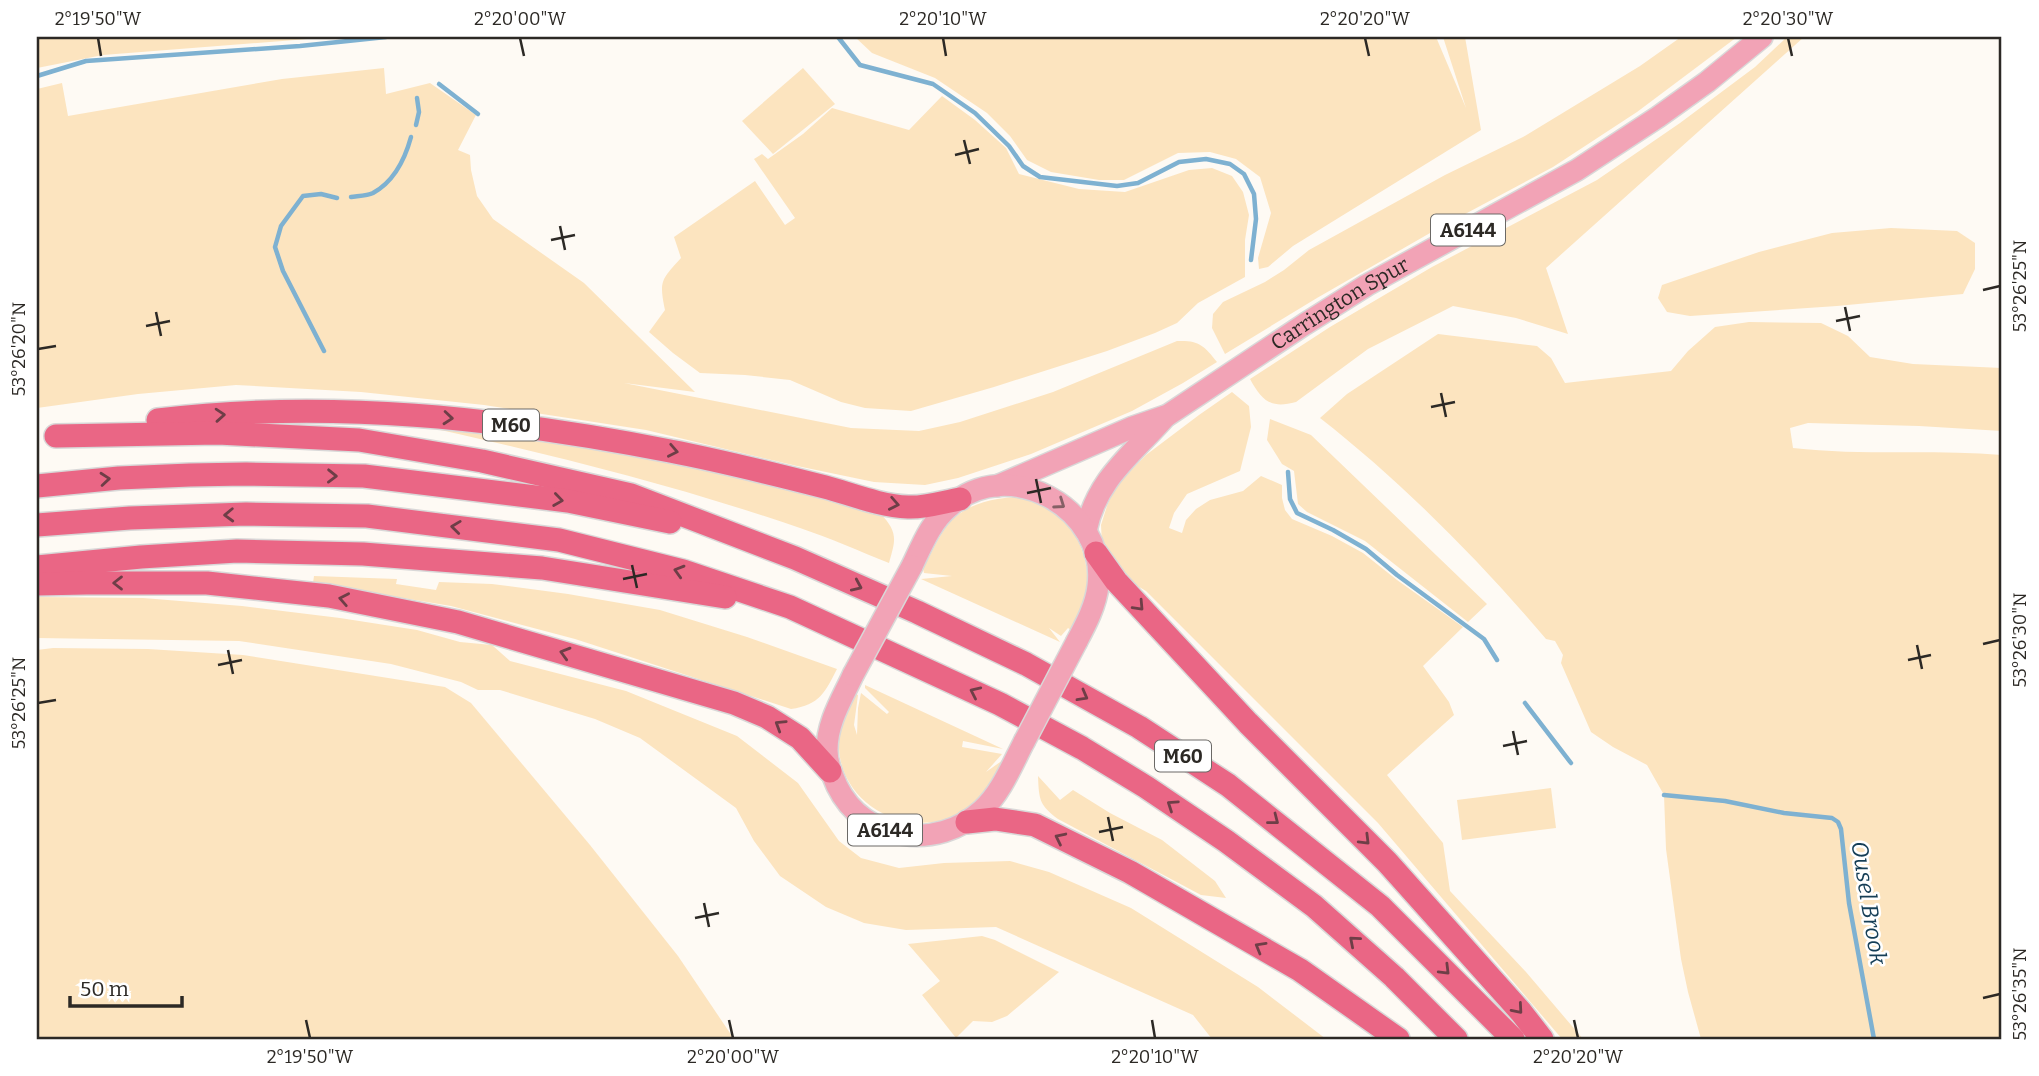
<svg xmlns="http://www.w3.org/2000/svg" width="2039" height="1076" font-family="Bitter,serif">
  <rect width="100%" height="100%" fill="#fefaf4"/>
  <g fill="#fce4bf">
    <path d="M37 37H333L103 55 37 68Z"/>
    <path d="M855 37H1436L1466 108 1443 37H1465L1481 130 1293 246 1268 267 1259 269 1258 258 1271 213 1260 177 1236 159 1210 152 1178 153 1124 180H1099L1051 172 1027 160 1010 136 987 113 935 78 872 53Z"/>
    <path d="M1681 37H1737L1637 112 1553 167 1437 229 1317 298 1225 354 1212 328 1213 314 1223 302 1265 282 1284 270 1309 250 1445 175 1523 137 1640 66Z"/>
    <path d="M1787 37H1804L1546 268 1568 334 1516 318 1453 306 1368 349 1296 402C1271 409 1262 401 1250 379L1330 327 1432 267 1597 180 1680 123 1755 67Z"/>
    <path d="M384 68 386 94 430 83 476 115 458 150 470 155 471 170 477 196 493 219 584 283 695 392 624 383 851 428 919 431 960 422 1053 392 1177 341C1198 340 1204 345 1217 362L1183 383 1132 411 1031 454 958 478 925 485 874 482 797 466 646 430 484 405 361 392 236 385 138 394 37 408V89L62 83 68 116 282 79Z"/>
    <path d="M803 68 835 104 773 154 742 121Z"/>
    <path d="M942 96 975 120 1006 148 1019 174 1079 189 1125 192 1189 170 1212 168 1232 176 1243 192 1249 215 1245 240V277L1198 303 1177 323 1155 333 1107 351 994 387 911 411 865 408 841 402 790 380 745 375 700 373 673 353 649 332 665 310C659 281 661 280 681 258L674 237 755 181 785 225 795 218 754 159 762 154 768 159 803 134 832 108 909 130Z"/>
    <path d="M1891 228 1957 231 1975 243V269L1963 294 1837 306 1690 316 1667 312 1658 298 1662 285 1759 252 1832 233Z"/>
    <path d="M1749 322 1821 323 1848 336 1870 357 1913 364 2002 368V431L1919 426 1808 423 1790 428 1793 448C1862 456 1933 449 2002 455V1039H1701L1688 992 1681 959 1666 849 1664 795 1647 765 1613 747 1591 732 1561 663 1563 655 1555 641 1546 639C1478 559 1403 483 1320 418L1347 394 1438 334 1537 346 1551 358 1565 383 1671 371 1688 351 1715 327Z"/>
    <path d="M1232 392 1249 406 1251 427 1240 471 1187 494 1174 513 1169 528 1182 533 1186 520 1196 509 1210 500 1243 491 1261 476 1282 485V498L1285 510 1292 519 1332 536 1363 553 1397 580 1463 627 1423 666 1449 702 1454 715 1387 775 1443 843 1450 891 1526 972 1583 1039H1562L1378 823 1146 591 1129 581 1102 544 1101 525 1107 506 1115 487 1146 455 1199 415Z"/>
    <path d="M1270 419 1311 435 1487 604 1468 622 1365 541 1307 512 1298 504 1294 471 1282 464 1267 440Z"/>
    <path d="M409 423H430L706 466 880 513C898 532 896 539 889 563 859 551 830 538 800 528 672 484 541 452 409 423Z"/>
    <path d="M1018 497C1026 499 1036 501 1044 505 1076 522 1095 564 1084 599 1080 610 1075 620 1071 630L1068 628 1061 636 1049 628 1060 642 921 579 952 576 924 573 923 569C930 556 936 542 944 530 960 505 991 498 1018 497Z"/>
    <path d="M314 576 397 579 396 584 436 590 439 582 492 584 568 594 660 610 747 637 837 669C825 692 820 705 791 709L575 639 451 606 313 583Z"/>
    <path d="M37 597 143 598 242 606 340 618 417 630 460 642 492 645 510 661 626 691 737 736 798 783 839 841 861 858 899 868 944 863 1010 861 1049 872 1131 908 1258 987 1326 1039H1212L1193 1015 996 927 906 930 864 923 826 907 780 876 754 841 736 808 640 738 595 719 500 690H478L461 682 391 664 239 641 37 638Z"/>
    <path d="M53 648 148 649 243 655 445 687 471 703 590 845 678 956 734 1039H37V650Z"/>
    <path d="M865 685 1003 749 963 741 962 747 1002 754 986 772 1003 760C995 773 987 790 976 801 926 850 835 811 839 740 840 724 850 708 856 694L858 695 854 725 857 735 858 708 861 693 887 714 889 712 865 688Z"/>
    <path d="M1038 776 1060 800 1073 790 1110 813 1162 840 1215 881 1226 898 1201 895 1058 819C1039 805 1039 799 1038 776Z"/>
    <path d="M1551 788 1556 828 1462 840 1457 800Z"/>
    <path d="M982 936 995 940 1059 972 1007 1016 992 1022 973 1021 956 1038 922 995 940 981 908 944Z"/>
  </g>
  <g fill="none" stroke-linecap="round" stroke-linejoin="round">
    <g stroke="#7eb1d1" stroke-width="4.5">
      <path d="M838 37 860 65 933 84 975 113 1009 146 1023 166 1040 177 1117 186 1138 183 1179 162 1206 159 1230 164 1244 174 1254 194 1256 219 1251 260"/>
      <path d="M37 76 86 61 300 46 386 37"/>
      <path d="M439 84 478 114"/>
      <path d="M416 125 419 112 417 98"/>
      <path d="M351 197C357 196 367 196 373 193 395 181 405 159 411 137"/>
      <path d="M324 351 283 271 275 247 281 226 303 196 321 194 337 198"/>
      <path d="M1288 472 1290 499 1297 513 1333 530 1366 549 1397 575 1484 639 1497 660"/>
      <path d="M1525 703 1571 763"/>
      <path d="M1664 795 1725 801 1784 813 1832 818 1838 822 1841 829 1849 903 1874 1039"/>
    </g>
    <defs>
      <g id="major">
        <path id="s1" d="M997 486 1133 427 1168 415 1305 324 1367 285 1577 170 1658 117 1707 82 1762 37"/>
        <path d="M1086 531C1096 479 1133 454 1166 416"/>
        <path d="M912 566C922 545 931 522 949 507 1007 453 1108 508 1098 586 1096 605 1086 624 1077 641"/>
        <path d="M853 675C842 699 827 722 827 750 827 763 832 774 837 786 864 842 937 851 982 810 1001 793 1012 765 1024 742"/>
      </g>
      <g id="highway">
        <path d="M158 420C328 399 502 418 670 451 722 461 774 474 825 487 851 494 880 506 908 507 925 508 943 502 960 499"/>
        <path d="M56 436 218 433 359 440 482 461 631 495 795 558 917 612 1026 664 1139 727 1228 785 1380 906 1513 1039"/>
        <path d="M37 486 119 478 190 475 246 474 364 476 568 501 670 522"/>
        <path d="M37 525 130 518 246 514 367 516 559 540 683 571 790 607 1000 704 1082 748 1146 787 1226 841 1314 906 1394 977 1456 1039"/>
        <path d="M1096 553 1116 581 1248 723 1387 862 1521 1012 1542 1039"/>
        <path d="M37 567 141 557 237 551 363 554 542 568 725 597"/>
        <path d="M37 584 86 583H207L329 596 458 622 734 703 767 717 800 738 830 771"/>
        <path d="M967 822 995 819 1035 825 1130 872 1300 970 1398 1039"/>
      </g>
    </defs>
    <use href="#major" stroke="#d9d8d8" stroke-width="24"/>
    <use href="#highway" stroke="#d9d8d8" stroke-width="26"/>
    <use href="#major" stroke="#f2a3b6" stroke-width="21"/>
    <use href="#highway" stroke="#ea6685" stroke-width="23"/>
    <defs>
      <g id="major-bridge">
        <path d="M853 675 912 566"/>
        <path d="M1024 742 1077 641"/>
      </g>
    </defs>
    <use href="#major-bridge" stroke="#d9d8d8" stroke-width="24" stroke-linecap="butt"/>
    <use href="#major-bridge" stroke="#f2a3b6" stroke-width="21"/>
  </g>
  <defs><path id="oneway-chevron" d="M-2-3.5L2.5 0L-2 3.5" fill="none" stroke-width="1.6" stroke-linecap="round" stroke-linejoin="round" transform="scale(1.75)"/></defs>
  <g stroke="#6e3e47">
    <use href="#oneway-chevron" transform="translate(220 415) rotate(-4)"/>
    <use href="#oneway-chevron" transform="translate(448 418) rotate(5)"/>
    <use href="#oneway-chevron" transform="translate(673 451) rotate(11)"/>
    <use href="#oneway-chevron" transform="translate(332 476) rotate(1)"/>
    <use href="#oneway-chevron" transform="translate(105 479) rotate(-5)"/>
    <use href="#oneway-chevron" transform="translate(558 500) rotate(8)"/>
    <use href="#oneway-chevron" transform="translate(894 504) rotate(11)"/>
    <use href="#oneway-chevron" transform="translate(229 515) rotate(178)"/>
    <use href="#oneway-chevron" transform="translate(456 527) rotate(-173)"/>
    <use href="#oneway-chevron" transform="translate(679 571) rotate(-164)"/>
    <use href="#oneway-chevron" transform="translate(118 583) rotate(-180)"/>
    <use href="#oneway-chevron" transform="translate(857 586) rotate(24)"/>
    <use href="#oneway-chevron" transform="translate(344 599) rotate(-169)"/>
    <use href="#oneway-chevron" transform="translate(1139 606) rotate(47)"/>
    <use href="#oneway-chevron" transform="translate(565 653) rotate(-164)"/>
    <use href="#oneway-chevron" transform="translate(975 692) rotate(-155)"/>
    <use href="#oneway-chevron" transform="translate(1083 696) rotate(29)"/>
    <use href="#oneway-chevron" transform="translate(780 725) rotate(-148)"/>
    <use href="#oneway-chevron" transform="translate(1172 805) rotate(-146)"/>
    <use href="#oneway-chevron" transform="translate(1274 820) rotate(38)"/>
    <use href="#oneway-chevron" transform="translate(1060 838) rotate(-154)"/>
    <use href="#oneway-chevron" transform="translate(1365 840) rotate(45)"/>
    <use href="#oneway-chevron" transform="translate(1354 941) rotate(-139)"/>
    <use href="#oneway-chevron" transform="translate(1260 947) rotate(-150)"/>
    <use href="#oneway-chevron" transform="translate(1445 970) rotate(45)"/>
    <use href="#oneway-chevron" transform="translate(1518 1009) rotate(49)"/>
  </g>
  <use stroke="#856066" href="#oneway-chevron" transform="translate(1060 504) rotate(35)"/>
  <path fill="none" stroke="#2c2925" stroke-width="2.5" d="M98 38 101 56M520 38 524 56M943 38 946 56M1365 38 1369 56M1788 38 1792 56M964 140 970 164M955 155 979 149M560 226 565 250M551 240 575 235M1983 290 2000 286M1845 307 1850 331M156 312 161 336M1836 321 1860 316M146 326 170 321M38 349 56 346M1441 393 1446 417M1431 407 1455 402M1036 479 1041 503M1027 493 1051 488M632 565 637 588M623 579 647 574M1983 644 2000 640M1917 645 1922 669M228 650 233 674M1908 660 1931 655M218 665 242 660M38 703 56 700M1513 731 1518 755M1503 746 1527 741M1108 817 1113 841M1099 832 1123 827M704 903 709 927M695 918 719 913M1983 998 2000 994M306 1020 310 1038M729 1020 733 1038M1152 1020 1155 1038M1574 1020 1578 1038"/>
  <g text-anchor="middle" stroke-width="5" stroke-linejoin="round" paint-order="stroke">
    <g fill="#fff" stroke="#6b6966" stroke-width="2">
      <rect x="1431" y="214.5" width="74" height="31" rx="5"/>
      <rect x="483" y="409.5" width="56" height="31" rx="5"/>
      <rect x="1155" y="740.5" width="56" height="31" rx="5"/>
      <rect x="848" y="814.5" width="74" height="31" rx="5"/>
    </g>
    <g font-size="19" font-weight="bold" fill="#2c2925">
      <text x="1468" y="237">A6144</text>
      <text x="511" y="432">M60</text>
      <text x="1183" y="763">M60</text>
      <text x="885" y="837">A6144</text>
    </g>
    <g font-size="21" fill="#2c2925" stroke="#fff">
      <text dy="7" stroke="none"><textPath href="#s1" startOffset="390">Carrington Spur</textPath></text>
    </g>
    <g font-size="23" font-style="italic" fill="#153e56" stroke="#fff">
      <text transform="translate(1869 903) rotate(81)" y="8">Ousel Brook</text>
    </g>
  </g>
  <rect width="2039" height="1076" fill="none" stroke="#ffffff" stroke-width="77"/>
  <path d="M70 996v10h112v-10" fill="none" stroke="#2c2925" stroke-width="3.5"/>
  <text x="80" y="996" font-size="21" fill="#2c2925" stroke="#ffffff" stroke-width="5" paint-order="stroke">50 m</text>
  <rect x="38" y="38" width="1962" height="1000" fill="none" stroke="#2c2925" stroke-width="2.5"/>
  <g font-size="18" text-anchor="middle" fill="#2c2925">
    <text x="98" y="25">2°19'50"W</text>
    <text x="520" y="25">2°20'00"W</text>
    <text x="943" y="25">2°20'10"W</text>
    <text x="1365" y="25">2°20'20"W</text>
    <text x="1788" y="25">2°20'30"W</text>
    <text transform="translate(2020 286) rotate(-90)" y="6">53°26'25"N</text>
    <text transform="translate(19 349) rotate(-90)" y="6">53°26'20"N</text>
    <text transform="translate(2020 640) rotate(-90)" y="6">53°26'30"N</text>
    <text transform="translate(19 703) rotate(-90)" y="6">53°26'25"N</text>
    <text transform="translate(2020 994) rotate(-90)" y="6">53°26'35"N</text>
    <text x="310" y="1063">2°19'50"W</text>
    <text x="733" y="1063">2°20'00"W</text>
    <text x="1155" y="1063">2°20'10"W</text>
    <text x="1578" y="1063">2°20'20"W</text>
  </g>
</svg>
